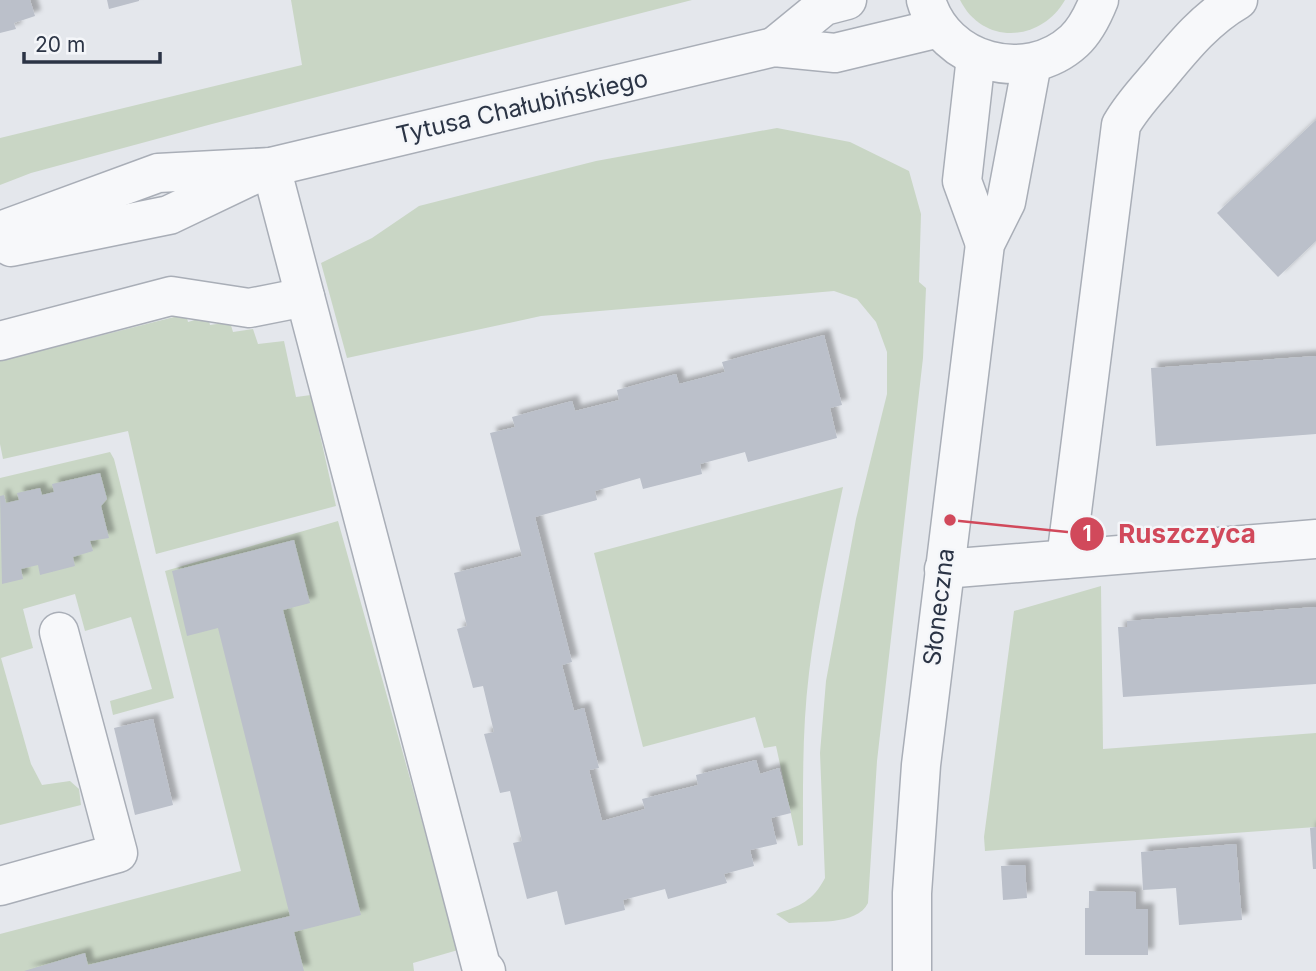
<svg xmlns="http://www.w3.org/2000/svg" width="1316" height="971" font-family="Inter,sans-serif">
  <defs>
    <filter id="shadow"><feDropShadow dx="6" dy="-6" stdDeviation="2" flood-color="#0004"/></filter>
  </defs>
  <rect width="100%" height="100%" fill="#e4e7ec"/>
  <g fill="#c9d6c5">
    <path d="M291 0H692L212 124 31 173 0 185V138L302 65Z"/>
    <path d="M960 0H1065C1041 42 983 46 960 0Z"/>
    <path d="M777 128 850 142 909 171 921 214 919 282 926 288 923 358 877 761 868 903C857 926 812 921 789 923L776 914C800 906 813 901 825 878L820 753 826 681 856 519 887 394V352L876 322 857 299 834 291 541 316 347 358 321 263 372 238 419 206 596 161Z"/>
    <path d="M186 314 188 322 208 316 210 325 230 322 233 332 253 329 258 344 284 341 296 397 311 395 336 506 156 554 128 431 3 459 0 444V361Z"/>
    <path d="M110 452 114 459 174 698 113 715 110 701 152 689 131 617 85 631 75 594 23 609 33 648 1 658 31 764 42 785 70 781 79 789 81 805 0 825V478Z"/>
    <path d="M843 487C830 548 817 610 809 673 802 730 803 788 803 845L798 846 776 746 764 748 755 717 643 747 594 553Z"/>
    <path d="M338 521 458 950 413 963 414 971H0V934L241 871 165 571Z"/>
    <path d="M1101 586 1103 749 1316 733V827L985 851 984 837 1014 611Z"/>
  </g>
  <g fill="#bbc0ca" filter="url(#shadow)">
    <path d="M0 0H30L35 16 14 23 16 29 0 33Z"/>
    <path d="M107 0H139V1L109 9Z"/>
    <path d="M1316 120V241L1278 277 1217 213Z"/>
    <path d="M824 335 842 405 830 408 837 438 748 462 745 452 700 464 702 474 643 489 640 478 595 491 597 500 535 517 572 662 562 665 574 711 584 708 599 768 589 770 602 821 645 809 642 799 698 785 696 775 756 760 760 774 779 768 791 813 771 818 777 844 750 850 754 866 724 874 727 883 668 899 665 889 623 900 625 910 565 925 557 891 527 899 513 843 522 841 510 791 500 793 484 734 494 732 483 686 473 688 457 629 467 626 454 573 522 556 490 433 515 427 512 417 572 401 575 411 619 400 617 390 676 374 679 384 725 372 722 362Z"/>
    <path d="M1316 356V434L1156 446 1151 368Z"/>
    <path d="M100 473 107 499 101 506 109 538 90 541 93 551 73 557 75 566 40 575 38 565 21 569 23 579 2 584 0 496 4 495 6 503 19 500 17 493 40 488 42 495 54 492 52 484Z"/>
    <path d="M294 540 310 603 283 610 361 915 294 932 304 971H24L85 953 88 965 290 916 218 628 187 636 172 571Z"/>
    <path d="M1316 607V684L1123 697 1118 627H1127V621Z"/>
    <path d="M153 719 173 805 135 815 114 728Z"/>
    <path d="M1316 827V869H1313L1310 828Z"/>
    <path d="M1236 844 1242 920 1179 925 1176 888 1143 890 1141 852Z"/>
    <path d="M1025 865 1027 898 1003 900 1001 866Z"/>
    <path d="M1089 891 1136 892V909H1148V955H1085V908H1089Z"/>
  </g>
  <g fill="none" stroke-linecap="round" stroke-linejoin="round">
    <defs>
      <g id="minor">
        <path d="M926 0C944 63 1026 85 1074 41 1086 30 1093 15 1099 0"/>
        <path d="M774 47 824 6 847 0"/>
        <path d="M976 57 962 181 985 244"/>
        <path d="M271 167 481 966 486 971"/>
        <path d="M0 231 158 173 271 167 774 47 835 53 939 28"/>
        <path d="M11 247 169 215 253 175"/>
        <path d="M0 341 171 296 249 308 305 297"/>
        <path d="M1066 559 1121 125C1131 107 1145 92 1158 77 1182 48 1205 19 1238 0"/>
        <path d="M944 569 1316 539"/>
        <path d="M0 886 118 853 59 632"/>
        <path d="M912 971V893L921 765 985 244 1006 202 1032 63"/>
      </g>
    </defs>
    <use href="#minor" stroke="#a9aeb7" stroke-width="41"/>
    <use href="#minor" stroke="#f7f8fa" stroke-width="38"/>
  </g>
  <g text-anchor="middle" stroke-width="5" stroke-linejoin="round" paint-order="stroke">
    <g font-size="24" fill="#2b3445" stroke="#f4f6f9">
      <text transform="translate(522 107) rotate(-13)" y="8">Tytusa Chałubińskiego</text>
      <text transform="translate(939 607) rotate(-83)" y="8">Słoneczna</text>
    </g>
  </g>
  <path fill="none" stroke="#d1495b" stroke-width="2.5" d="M950 520L1087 534"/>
  <g fill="#d1495b" stroke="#f4f6f9" stroke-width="2.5">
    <circle cx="950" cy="520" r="7"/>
    <circle cx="1087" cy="534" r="18"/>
  </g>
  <g font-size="21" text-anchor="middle" font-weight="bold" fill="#fff">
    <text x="1087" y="541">1</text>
  </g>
  <g font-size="26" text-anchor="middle" font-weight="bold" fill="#d1495b" stroke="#f4f6f9" stroke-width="5" stroke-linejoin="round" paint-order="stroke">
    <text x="1187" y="543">Ruszczyca</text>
  </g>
  <path d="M24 52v10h136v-10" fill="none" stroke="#2b3445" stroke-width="3.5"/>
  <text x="35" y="52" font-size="21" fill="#2b3445" stroke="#f4f6f9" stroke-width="5" paint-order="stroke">20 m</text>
</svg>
